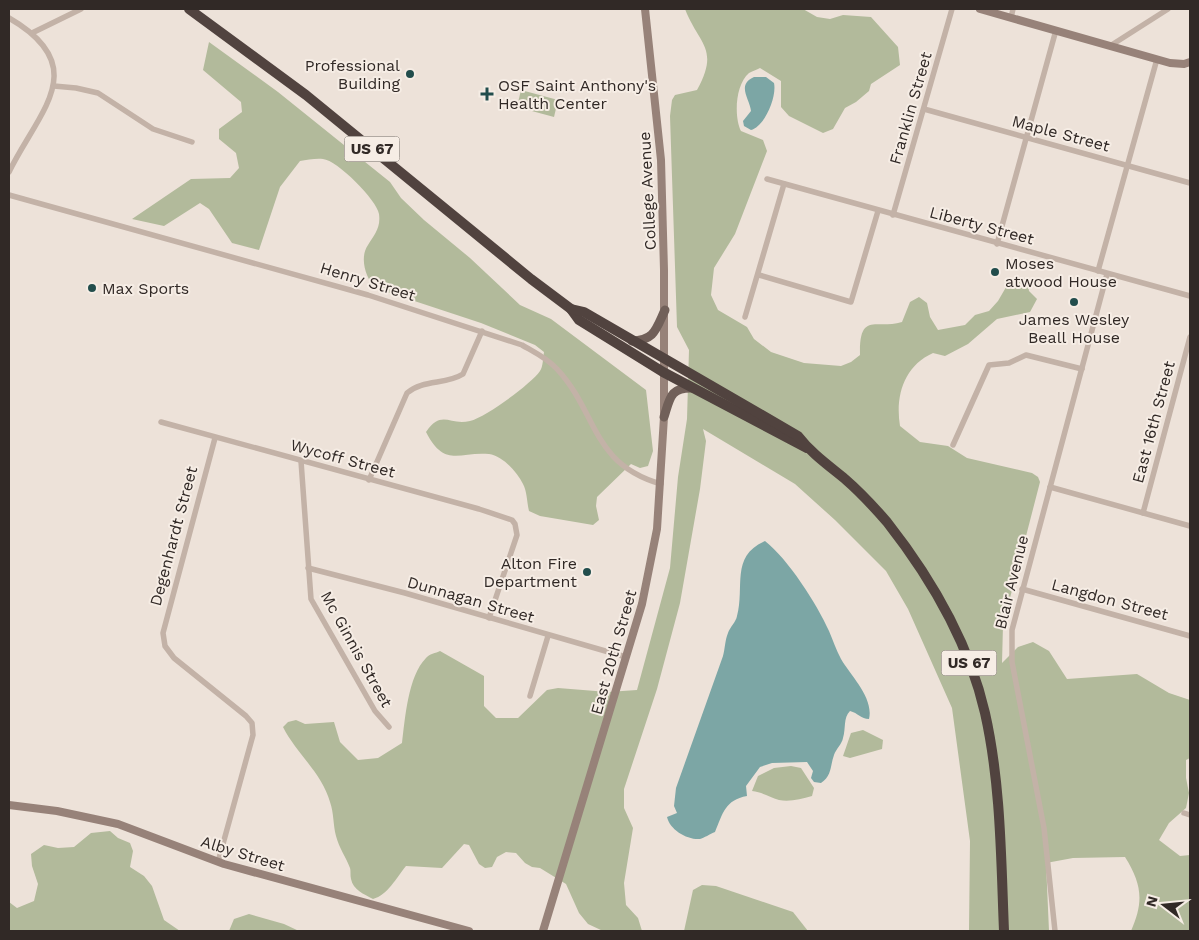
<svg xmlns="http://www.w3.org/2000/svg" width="1199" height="940" font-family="'Work Sans',sans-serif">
  <rect width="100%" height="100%" fill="#ede2d9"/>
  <g fill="#b2ba9b">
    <path d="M685 9H803L817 17 830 19 843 15 871 17 898 47 900 65 871 84 869 91 856 102 845 108 833 129 823 133 789 116 781 107V81L760 68C757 70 752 71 749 73 735 85 734 117 741 131L763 140 767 151 735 234 714 268 711 295 718 310 747 327 754 339 771 352 804 363 841 366 851 362 860 355C859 311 876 330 902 322L910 302 919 297 927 303 930 317 938 330 965 325 975 315 989 311 998 301 1009 282 1019 277 1027 279 1029 291 1037 299 1030 312 997 319 968 344 945 356 933 353C904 366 895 396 900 426L920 442 948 446 967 458 1032 473 1038 477 1040 482 1003 625 1002 663 1018 647 1033 642 1049 651 1067 679 1137 674 1169 693 1190 700V758L1186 760V778L1189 793 1186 808 1169 823 1159 840 1180 856 1190 855V931H1131C1144 902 1142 884 1125 857L1073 858 1046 863 1049 931H969L970 841 952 708 908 609 886 571 835 520 795 484 703 429 706 441 700 489 680 603 657 689 624 789V808L633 828 624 883 626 905 638 918 642 931H603L588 924 579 913 566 884 540 868 532 867 525 863 516 853 506 852 497 857 492 867 485 868 479 864 469 845 464 844 442 868 406 866C396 878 388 895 373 899 364 894 353 890 351 879 350 875 351 871 350 868 346 857 339 848 336 836 333 825 334 813 330 802 322 773 296 753 283 727L288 722 296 720 305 724 334 722 340 742 358 760 378 758 402 743C405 719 408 676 426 658 429 654 436 653 440 651L484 676V706L496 718H518L547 690 558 688 608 692 637 690 670 568 678 477 687 419 689 350 677 327 670 116 672 100 675 95 697 90C720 48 699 45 685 9Z"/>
    <path d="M209 42 278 92 390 182 401 198 424 220 470 258 520 305 551 319 646 390 653 451 648 466 640 468 631 464 597 497 596 506 599 520 593 525 540 516 529 511C527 503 527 491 523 484 517 472 503 456 489 454 460 451 445 469 426 432 442 409 449 426 470 421 486 417 531 384 540 371 543 367 543 358 544 352L535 345 481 323 375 288C366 278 359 258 368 245 374 235 381 228 379 214 377 200 337 160 323 159 316 158 307 160 300 161L280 187 259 250 232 243 209 209 200 203 164 226 132 219 191 179 230 178 239 168 236 153 219 139V129L242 112 241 102 203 70Z"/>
    <path d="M521 90 558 100 554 117 517 107Z"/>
    <path d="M863 730 883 740 882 749 850 758 843 756 851 733Z"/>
    <path d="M791 766 801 768 814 788 812 796C801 799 790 802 779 800 769 797 762 792 752 791L758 776 774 768Z"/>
    <path d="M110 831 118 838 130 843 133 851 130 867 144 876 152 886 164 920 180 931H9V902L17 908 34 901 38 884 32 866 31 854 44 845 58 848 74 847 91 833Z"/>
    <path d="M702 885 716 886 793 912 808 931H684L693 890Z"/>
    <path d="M249 914 284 924 299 931H229L234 919Z"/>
  </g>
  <g fill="#7ca6a5">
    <path d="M754 77H766L774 83C777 97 765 126 751 130L744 126 743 121 751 111C750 99 736 85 754 77Z"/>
    <path d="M765 541C788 559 817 604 829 631 833 640 836 650 841 659 851 676 874 698 869 719 861 719 858 713 850 711 843 718 846 728 843 738 842 744 836 749 834 755 830 766 832 776 821 783L814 782 811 778 813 771 807 762 772 763 760 767 746 786 747 796C725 800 723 813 715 832 710 834 704 838 700 839 687 840 670 830 667 817L677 813 674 806 676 788 723 656C725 649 725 640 728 633 730 627 736 622 737 616 745 587 730 556 765 541Z"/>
  </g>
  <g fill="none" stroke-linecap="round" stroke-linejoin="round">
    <g stroke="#c3b2a7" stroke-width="5.5">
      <path d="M9 18C94 67 38 112 9 172"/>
      <path d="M1011 18 1013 9"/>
      <path d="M32 33 81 9"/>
      <path d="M1110 46 1168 9"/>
      <path d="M54 86 76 88 98 93 153 129 192 142"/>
      <path d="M924 109 1190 183"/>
      <path d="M767 179 1190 296"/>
      <path d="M9 195 368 295 522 345C534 352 547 358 557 369 598 413 591 464 661 484"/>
      <path d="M893 215 952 9"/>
      <path d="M997 244 1056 30"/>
      <path d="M1098 271 1157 59"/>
      <path d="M759 275 851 302 878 211"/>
      <path d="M745 317 784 184"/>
      <path d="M161 422 479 509 512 520 515 524 517 535 489 618"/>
      <path d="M215 438 163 633 165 646 174 658 246 716 252 723 253 735 218 862"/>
      <path d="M953 445 989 365 1009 363 1026 355 1082 369"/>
      <path d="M301 461 311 599 375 711 389 727"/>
      <path d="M369 480 407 393C423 379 446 385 463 374L482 331"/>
      <path d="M1050 487 1190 526"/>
      <path d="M1143 513 1190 337"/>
      <path d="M308 568 405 593 626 657"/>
      <path d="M1022 589 1190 636"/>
      <path d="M530 696 548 636"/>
      <path d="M1184 813 1190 815"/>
      <path d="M1055 931 1044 828 1012 662V630L1107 274"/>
    </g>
    <g stroke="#978279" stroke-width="8">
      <path d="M980 9 1170 63 1184 64 1190 62"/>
      <path d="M9 805 57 811 118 824 224 864 469 931"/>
      <path d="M543 931 642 604 657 529 664 417V270L661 160 645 9"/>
    </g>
    <g stroke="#716059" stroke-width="9">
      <path d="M632 341C655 340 656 329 665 310"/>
      <path d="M664 417C670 398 670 387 693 388"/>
    </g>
    <g stroke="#51433f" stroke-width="10">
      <path d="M189 9 306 95 531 279 571 309 579 320 663 372 807 448"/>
      <path d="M571 309 584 312 798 436C811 453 828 465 845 479 860 492 874 507 887 522 931 578 969 643 985 713 1001 784 1001 859 1004 931"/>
    </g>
  </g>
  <g fill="#224d4c" stroke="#f6ede5" stroke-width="2">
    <circle cx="410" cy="74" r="5"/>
    <path d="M484.5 86.5h5v5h5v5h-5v5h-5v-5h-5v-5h5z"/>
    <circle cx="995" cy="272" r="5"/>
    <circle cx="92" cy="288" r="5"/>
    <circle cx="1074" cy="302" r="5"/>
    <circle cx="587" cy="572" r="5"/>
  </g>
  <g text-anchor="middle" stroke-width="4" stroke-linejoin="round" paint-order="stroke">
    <g fill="#f6ede5" stroke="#6c645f" stroke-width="1">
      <rect x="344.5" y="136.5" width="55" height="25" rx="4"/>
      <rect x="941.5" y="650.5" width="55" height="25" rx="4"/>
    </g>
    <g font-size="15" font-weight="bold" fill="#312926">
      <text x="372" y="154">US 67</text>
      <text x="969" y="668">US 67</text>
    </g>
    <g font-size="16" fill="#312926" stroke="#f6ede5" text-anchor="start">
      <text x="400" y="71" text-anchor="end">Professional<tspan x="400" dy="18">Building</tspan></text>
      <text x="498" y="91">OSF Saint Anthony's<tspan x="498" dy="18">Health Center</tspan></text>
      <text x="1005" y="269">Moses<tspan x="1005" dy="18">atwood House</tspan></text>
      <text x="102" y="294">Max Sports</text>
      <text x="1074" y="325" text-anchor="middle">James Wesley<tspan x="1074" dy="18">Beall House</tspan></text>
      <text x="577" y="569" text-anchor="end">Alton Fire<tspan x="577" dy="18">Department</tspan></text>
    </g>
    <g font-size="16" fill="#312926" stroke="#f6ede5">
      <text transform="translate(910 108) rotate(-74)" y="6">Franklin Street</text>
      <text transform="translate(1061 133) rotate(15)" y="6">Maple Street</text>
      <text transform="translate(647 191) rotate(-93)" y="6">College Avenue</text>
      <text transform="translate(982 225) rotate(15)" y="6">Liberty Street</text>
      <text transform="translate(368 281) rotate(17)" y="6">Henry Street</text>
      <text transform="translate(1153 422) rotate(-75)" y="6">East 16th Street</text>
      <text transform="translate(343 458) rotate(15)" y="6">Wycoff Street</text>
      <text transform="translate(173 536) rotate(-75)" y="6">Degenhardt Street</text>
      <text transform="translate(1011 582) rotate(-76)" y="6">Blair Avenue</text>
      <text transform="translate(471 599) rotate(16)" y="6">Dunnagan Street</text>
      <text transform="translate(1110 599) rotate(15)" y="6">Langdon Street</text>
      <text transform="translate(357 649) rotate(61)" y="6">Mc Ginnis Street</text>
      <text transform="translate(613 652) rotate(-74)" y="6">East 20th Street</text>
      <text transform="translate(243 853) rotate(17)" y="6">Alby Street</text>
    </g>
  </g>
  <rect width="1199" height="940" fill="none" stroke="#312926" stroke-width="20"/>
  <g transform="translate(1164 905) rotate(286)" stroke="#f6ede5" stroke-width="4" paint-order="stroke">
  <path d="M0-4L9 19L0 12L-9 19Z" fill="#312926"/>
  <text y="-8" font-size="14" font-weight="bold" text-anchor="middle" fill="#312926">N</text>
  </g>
</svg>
